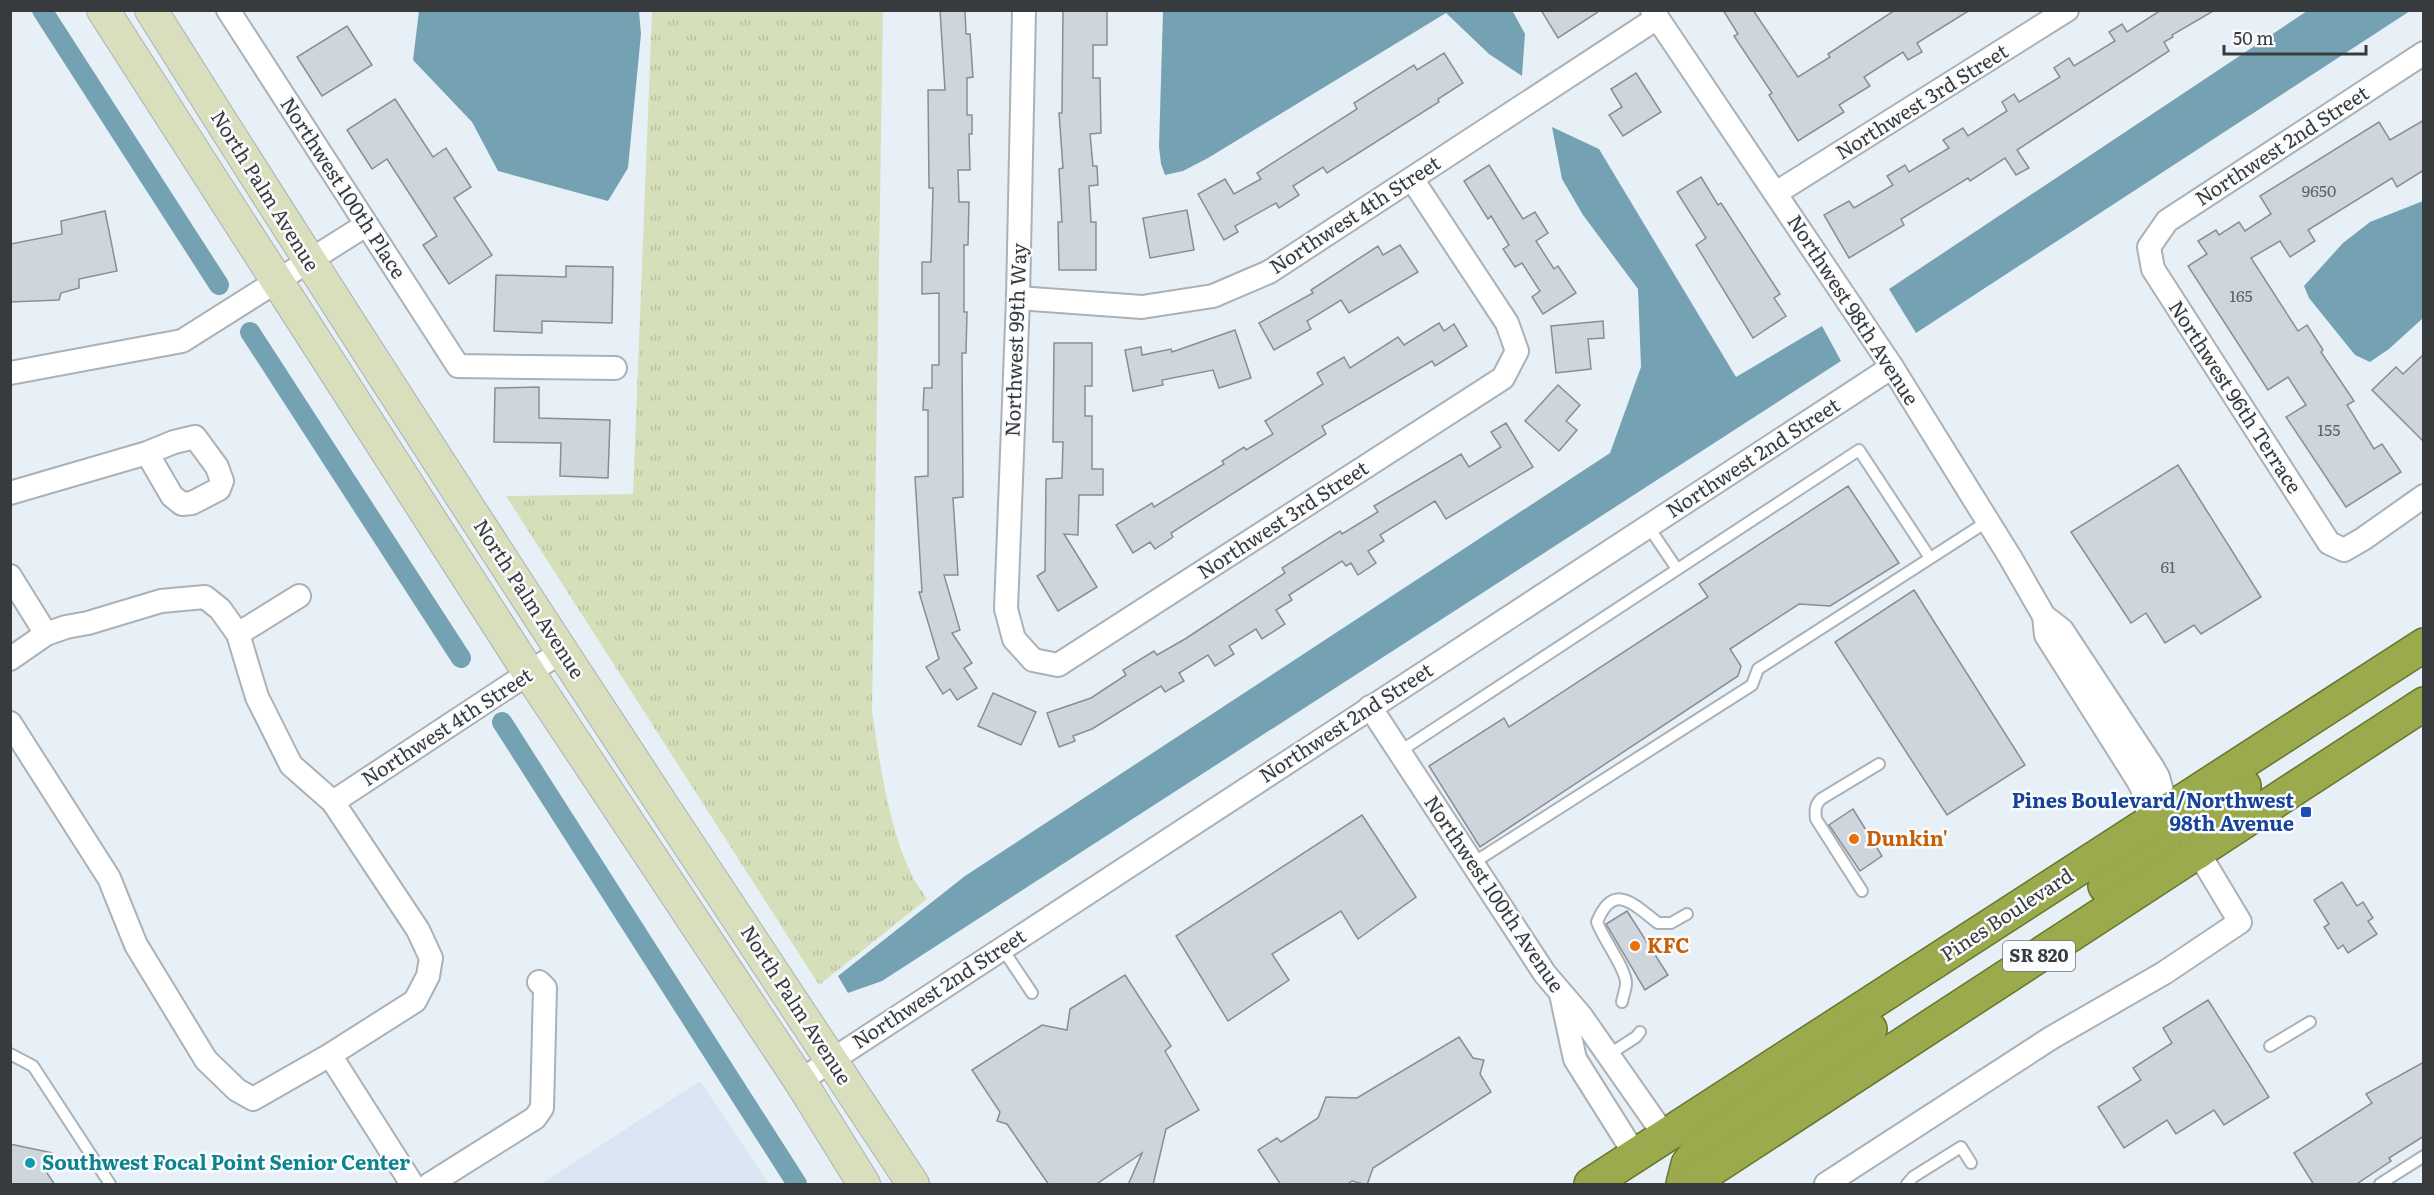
<svg xmlns="http://www.w3.org/2000/svg" width="2434" height="1195" font-family="Literata,serif">
  <defs>
    <pattern id="grass-tufts" width="24" height="20" patternUnits="userSpaceOnUse" patternTransform="scale(1.5)"><rect width="24" height="20" fill="#d5e0bb"/><path d="M3 7l-1-3M5 7V3M7 7l1-3M15 17l-1-3M17 17v-4M19 17l1-3" fill="none" stroke="#b8c1a2"/></pattern>
  </defs>
  <rect width="100%" height="100%" fill="#e8f0f7"/>
  <path fill="#d9e5f2" d="M700 1081 769 1184H541Z"/>
  <path fill="url(#grass-tufts)" d="M652 11H883L872 712C880 763 888 824 910 871 914 881 921 890 927 899L819 985 506 496 633 494Z"/>
  <g fill="#74a2b2">
    <path d="M1512 10 1525 34 1522 76 1489 54 1446 13 1208 158 1183 171 1165 175 1161 164 1159 147 1163 11Z"/>
    <path d="M419 11H639L641 34 628 168 608 201 498 171 472 122 413 60Z"/>
    <path d="M2307 11H2410L1916 333 1889 289Z"/>
    <path d="M1552 127 1599 149 1736 377 1822 326 1841 361 882 981 848 993 838 976 965 876 1610 453 1641 367 1638 289 1583 215 1562 179Z"/>
    <path d="M2423 201V318L2389 349 2370 362 2355 355 2309 298 2304 286 2343 243 2370 222Z"/>
  </g>
  <g fill="none" stroke-linecap="round" stroke-linejoin="round">
    <g stroke="#74a2b2" stroke-width="20">
      <path d="M42 10 219 285"/>
      <path d="M250 332 461 658"/>
      <path d="M502 722 797 1184"/>
    </g>
  </g>
  <g fill="#ced5dc" stroke="#888e95" stroke-width="1.5">
    <path d="M940 10H965L966 34H970L973 77 967 78V115H972V134H969L970 170H958L959 202H969L968 245H964V312H967L966 353H962L963 497 953 498 958 575H944L960 630 952 633 972 663 964 668 977 688 957 700 950 689 943 694 926 667 939 659 919 592H922L915 477 928 476V410H923L924 388H932V365H939V293L922 294V262H931L933 188H929L928 90H945Z"/>
    <path d="M1063 10H1107V45H1093V78H1100L1101 133 1090 134 1093 166H1097L1098 185 1089 186 1091 222H1096V270H1059L1058 222H1062L1059 169 1063 168 1059 113H1062Z"/>
    <path d="M1541 10H1601L1558 38Z"/>
    <path d="M1723 10H1753L1798 77 1830 57 1828 54 1895 10H1970L1917 43 1922 52 1908 60 1903 52 1864 77 1870 86 1839 105 1844 112 1798 141 1769 95 1772 93 1734 36 1738 34Z"/>
    <path d="M2161 10H2215L2172 35 2173 37 2164 42 2169 51 2017 150 2029 168 2016 175 2005 158 1970 181 1968 178 1901 219 1904 225 1849 258 1824 215 1849 201 1854 208 1893 185 1887 176 1905 165 1909 172 1949 148 1943 140 1963 128 1968 136 2007 111 2002 102 2014 94 2019 102 2060 77 2054 68 2069 58 2074 66 2115 41 2109 32 2122 24 2127 32Z"/>
    <path d="M347 26 372 65 322 96 297 57Z"/>
    <path d="M1444 53 1463 83 1438 99 1439 102 1327 173 1323 167 1293 186 1299 195 1279 208 1276 203 1235 226 1238 232 1224 240 1198 194 1225 179 1234 194 1261 179 1257 173 1357 109 1354 103 1414 65 1417 70Z"/>
    <path d="M1636 73 1661 112 1623 136 1609 115 1622 107 1611 89Z"/>
    <path d="M395 99 433 157 446 148 471 187 454 198 492 255 449 284 423 245 437 236 387 159 372 169 347 130Z"/>
    <path d="M2424 120V170L2397 187 2392 178 2308 230 2315 241 2290 257 2280 241 2251 258 2298 331 2307 325 2323 350 2321 352 2354 401 2347 405 2374 449 2382 444 2401 472 2346 507 2286 417 2306 405 2288 377 2268 390 2188 266 2207 254 2198 241 2216 230 2219 235 2239 222 2245 231 2271 214 2260 196 2379 122 2390 140Z"/>
    <path d="M1489 165 1523 219 1535 212 1548 233 1536 241 1554 269 1558 266 1576 293 1543 314 1532 297 1540 291 1522 263 1515 267 1503 249 1509 245 1491 216 1488 219 1464 181Z"/>
    <path d="M1701 177 1718 205 1721 203 1780 294 1774 298 1786 316 1753 338 1696 245 1706 238 1677 192Z"/>
    <path d="M1187 210 1194 250 1150 258 1143 218Z"/>
    <path d="M105 211 117 271 79 279V288L61 293 59 300 10 302V244L62 234 61 221Z"/>
    <path d="M1400 245 1418 272 1349 313 1341 300 1307 321 1311 329 1274 350 1259 323 1313 293 1311 290 1378 246 1383 255Z"/>
    <path d="M566 266 613 267 612 323 542 321V333L494 331 496 275 566 277Z"/>
    <path d="M1603 321 1604 338 1588 339 1591 369 1556 373 1551 326Z"/>
    <path d="M1439 323 1444 331 1454 324 1467 346 1435 366 1432 361 1322 426 1326 434 1171 533 1173 537 1155 549 1150 542 1133 553 1116 525 1152 503 1154 507 1224 464 1222 461 1244 447 1246 450 1273 434 1265 421 1323 384 1317 373 1344 357 1350 368 1398 337 1404 345Z"/>
    <path d="M1235 330 1251 378 1219 388 1213 370 1162 380 1163 385 1133 391 1125 350 1141 347 1142 355 1171 349 1172 352Z"/>
    <path d="M1054 343H1092V386H1085V416H1092V469H1103V495H1079L1078 535 1064 534 1097 587 1058 611 1037 576 1045 571 1046 479 1062 478 1063 442H1053Z"/>
    <path d="M2424 354V442L2372 390 2396 367 2403 374Z"/>
    <path d="M1558 385 1580 405 1566 421 1577 430 1559 451 1525 421Z"/>
    <path d="M539 387V418L610 420 608 478 560 476 561 443 494 442 495 388Z"/>
    <path d="M1506 423 1533 467 1446 519 1435 501 1380 535 1384 541 1368 551 1376 563 1358 575 1351 563 1346 566 1342 561 1289 595 1292 600 1276 610 1285 624 1262 639 1256 629 1229 646 1234 654 1215 666 1208 655 1179 673 1184 681 1165 692 1161 686 1092 729 1073 736 1075 741 1059 747 1047 713 1091 698 1126 675 1123 670 1154 651 1157 655 1185 639 1285 573 1282 568 1340 531 1342 534 1378 512 1374 506 1461 454 1469 467 1501 447 1491 432Z"/>
    <path d="M2178 465 2261 597 2201 634 2194 625 2165 643 2146 613 2131 623 2071 532Z"/>
    <path d="M1848 486 1899 563 1830 606 1799 604 1730 649 1741 666 1738 676 1480 847 1429 766 1504 718 1509 727 1708 597 1699 584Z"/>
    <path d="M1914 590 2025 765 1947 815 1835 642Z"/>
    <path d="M993 693 1036 712 1021 745 978 726Z"/>
    <path d="M1853 809 1882 856 1860 871 1829 825Z"/>
    <path d="M1362 815 1416 897 1358 939 1341 911 1272 954 1289 980 1228 1021 1176 936Z"/>
    <path d="M2342 882 2357 906 2363 902 2373 918 2368 921 2377 934 2348 953 2343 945 2338 949 2324 927 2329 924 2314 900Z"/>
    <path d="M1627 911 1668 975 1645 990 1606 924Z"/>
    <path d="M1125 975 1171 1046 1165 1051 1199 1110 1166 1129 1153 1185H1128L1142 1153 1095 1185H1049L1007 1124 997 1121 1000 1112 972 1070 1042 1025 1067 1030 1070 1009Z"/>
    <path d="M2208 1000 2269 1097 2224 1125 2214 1110 2176 1134 2167 1120 2124 1148 2098 1107 2141 1080 2133 1068 2172 1043 2163 1028Z"/>
    <path d="M1459 1037 1473 1058 1484 1060 1480 1074 1491 1092 1373 1168 1367 1185 1352 1181 1346 1185H1281L1258 1150 1277 1138 1281 1142 1318 1118 1326 1097 1357 1098Z"/>
    <path d="M2424 1062V1136L2389 1158 2391 1161 2355 1185H2314L2294 1153 2372 1103 2366 1094Z"/>
    <path d="M10 1144 53 1153 47 1173 55 1185H10Z"/>
  </g>
  <g fill="none" stroke-linecap="round" stroke-linejoin="round">
    <defs>
      <g id="service">
        <path d="M1648 526 1677 569"/>
        <path d="M1399 752 1859 450 1930 558"/>
        <path d="M1473 863 1752 685 1758 669 1988 521"/>
        <path d="M1862 891 1816 819C1815 810 1815 805 1821 799L1879 764"/>
        <path d="M1002 948 1032 993"/>
        <path d="M1622 1002C1623 996 1626 989 1626 983 1626 969 1603 939 1597 922 1614 880 1635 906 1658 923H1671L1687 914"/>
        <path d="M2270 1046 2310 1022"/>
        <path d="M10 1054 33 1066 110 1184"/>
        <path d="M1608 1055 1636 1037 1640 1032"/>
        <path d="M1907 1184 1913 1177 1961 1147 1971 1163"/>
        <path d="M2380 1184 2424 1156"/>
      </g>
      <g id="minor">
        <path d="M228 10 458 366 615 368"/>
        <path d="M1024 10 1018 298 1006 609 1014 639 1033 660 1058 665 1503 378 1517 351 1507 323 1412 179"/>
        <path d="M1652 10 1892 367 2010 557 2044 616 2062 630 2153 768 2158 777 2168 812"/>
        <path d="M2424 53 2167 221 2149 247 2153 269 2329 543 2344 550 2363 539 2424 496"/>
        <path d="M1776 193 2067 10"/>
        <path d="M1018 298 1142 307 1213 296 1269 272 1657 18"/>
        <path d="M10 373 182 341 366 225"/>
        <path d="M10 493 147 453 174 442 195 437 217 467 222 481 219 489 192 503 182 504 172 496 147 453"/>
        <path d="M10 576 46 634"/>
        <path d="M2044 616 2046 635 2137 779 2142 788 2150 823"/>
        <path d="M238 634 299 596"/>
        <path d="M10 659 46 634 66 627 88 623 161 601 205 597 220 609 238 634 257 697 291 765 333 802 418 930 431 958 428 976 415 1001 330 1055 253 1099 237 1090 206 1060 136 945 109 878 10 723"/>
        <path d="M1370 707 1545 974 1581 1016 1665 1136"/>
        <path d="M333 802 562 651"/>
        <path d="M1561 994 1575 1059 1636 1156"/>
        <path d="M330 1055 412 1184"/>
        <path d="M800 1081 1892 367"/>
        <path d="M430 1184 535 1118 542 1108 545 988 539 982"/>
        <path d="M1826 1184 2051 1038 2164 973 2240 922 2198 852"/>
      </g>
      <g id="secondary">
        <path d="M103 10 529 673 800 1081 864 1184"/>
        <path d="M151 10C286 225 423 438 561 650 677 829 797 1006 913 1184"/>
      </g>
      <g id="trunk">
        <path d="M2198 852 2197 831 2209 811 2244 786"/>
        <path d="M2105 886C2127 872 2159 856 2168 830 2169 824 2168 818 2168 812"/>
        <path d="M1591 1184 2424 645"/>
        <path d="M1683 1184 1688 1164 1703 1144 1870 1029"/>
        <path d="M1689 1184 2424 704"/>
      </g>
    </defs>
    <use href="#service" stroke="#aab1b7" stroke-width="14"/>
    <use href="#minor" stroke="#aab1b7" stroke-width="26"/>
    <use href="#secondary" stroke="#aab1b7" stroke-width="34"/>
    <use href="#trunk" stroke="#67762a" stroke-width="36"/>
    <use href="#service" stroke="#fff" stroke-width="10"/>
    <use href="#minor" stroke="#fff" stroke-width="22"/>
    <use href="#secondary" stroke="#d9dfbc" stroke-width="32"/>
    <use href="#trunk" stroke="#9aaa4c" stroke-width="33"/>
  </g>
  <rect fill="#1a4fb4" stroke="#fbfcfd" stroke-width="2" x="2300" y="806" width="12" height="12" rx="3"/>
  <g fill="#e8710a" stroke="#fbfcfd" stroke-width="2">
    <circle cx="1854" cy="839" r="6"/>
    <circle cx="1635" cy="946" r="6"/>
  </g>
  <circle fill="#0f9aa8" stroke="#fbfcfd" stroke-width="2" cx="30" cy="1163" r="6"/>
  <g text-anchor="middle" stroke-width="5" stroke-linejoin="round" paint-order="stroke">
    <g font-size="16" fill="#5e6266">
      <text x="2319" y="197">9650</text>
      <text x="2241" y="302">165</text>
      <text x="2329" y="436">155</text>
      <text x="2168" y="573">61</text>
    </g>
    <rect fill="#fbfcfd" stroke="#727577" stroke-width="1.5" x="2003" y="941" width="72" height="30" rx="4.5"/>
    <g font-size="18" font-weight="bold" fill="#383b3e">
      <text x="2039" y="962">SR 820</text>
    </g>
    <g font-size="20" fill="#383b3e" stroke="#fbfcfd">
      <text transform="translate(1922 102) rotate(-32)" y="7">Northwest 3rd Street</text>
      <text transform="translate(2282 146) rotate(-33)" y="7">Northwest 2nd Street</text>
      <text transform="translate(343 188) rotate(57)" y="7">Northwest 100th Place</text>
      <text transform="translate(265 191) rotate(58)" y="7">North Palm Avenue</text>
      <text transform="translate(1355 215) rotate(-33)" y="7">Northwest 4th Street</text>
      <text transform="translate(1853 310) rotate(57)" y="7">Northwest 98th Avenue</text>
      <text transform="translate(1016 340) rotate(-88)" y="7">Northwest 99th Way</text>
      <text transform="translate(2235 397) rotate(57)" y="7">Northwest 96th Terrace</text>
      <text transform="translate(1753 458) rotate(-33)" y="7">Northwest 2nd Street</text>
      <text transform="translate(1283 520) rotate(-33)" y="7">Northwest 3rd Street</text>
      <text transform="translate(529 599) rotate(57)" y="7">North Palm Avenue</text>
      <text transform="translate(1346 723) rotate(-33)" y="7">Northwest 2nd Street</text>
      <text transform="translate(447 727) rotate(-33)" y="7">Northwest 4th Street</text>
      <text transform="translate(1494 894) rotate(56)" y="7">Northwest 100th Avenue</text>
      <text transform="translate(2007 915) rotate(-33)" y="7">Pines Boulevard</text>
      <text transform="translate(939 989) rotate(-33)" y="7">Northwest 2nd Street</text>
      <text transform="translate(796 1005) rotate(57)" y="7">North Palm Avenue</text>
    </g>
    <g font-size="20" font-weight="bold" fill="#164399" stroke="#fbfcfd" text-anchor="end">
      <text x="2294" y="808">Pines Boulevard/Northwest<tspan x="2294" dy="23">98th Avenue</tspan></text>
    </g>
    <g font-size="20" font-weight="bold" fill="#c56008" stroke="#fbfcfd" text-anchor="start">
      <text x="1866" y="846">Dunkin'</text>
      <text x="1647" y="953">KFC</text>
    </g>
    <g font-size="20" font-weight="bold" fill="#0d838f" stroke="#fbfcfd" text-anchor="start">
      <text x="42" y="1170">Southwest Focal Point Senior Center</text>
    </g>
  </g>
  <rect width="2434" height="1195" fill="none" stroke="#383b3e" stroke-width="24"/>
  <path d="M2224 45v9h142v-9" fill="none" stroke="#383b3e" stroke-width="3"/>
  <text x="2233" y="45" font-size="18" fill="#383b3e" stroke="#fbfcfd" stroke-width="4.5" paint-order="stroke">50 m</text>
</svg>
